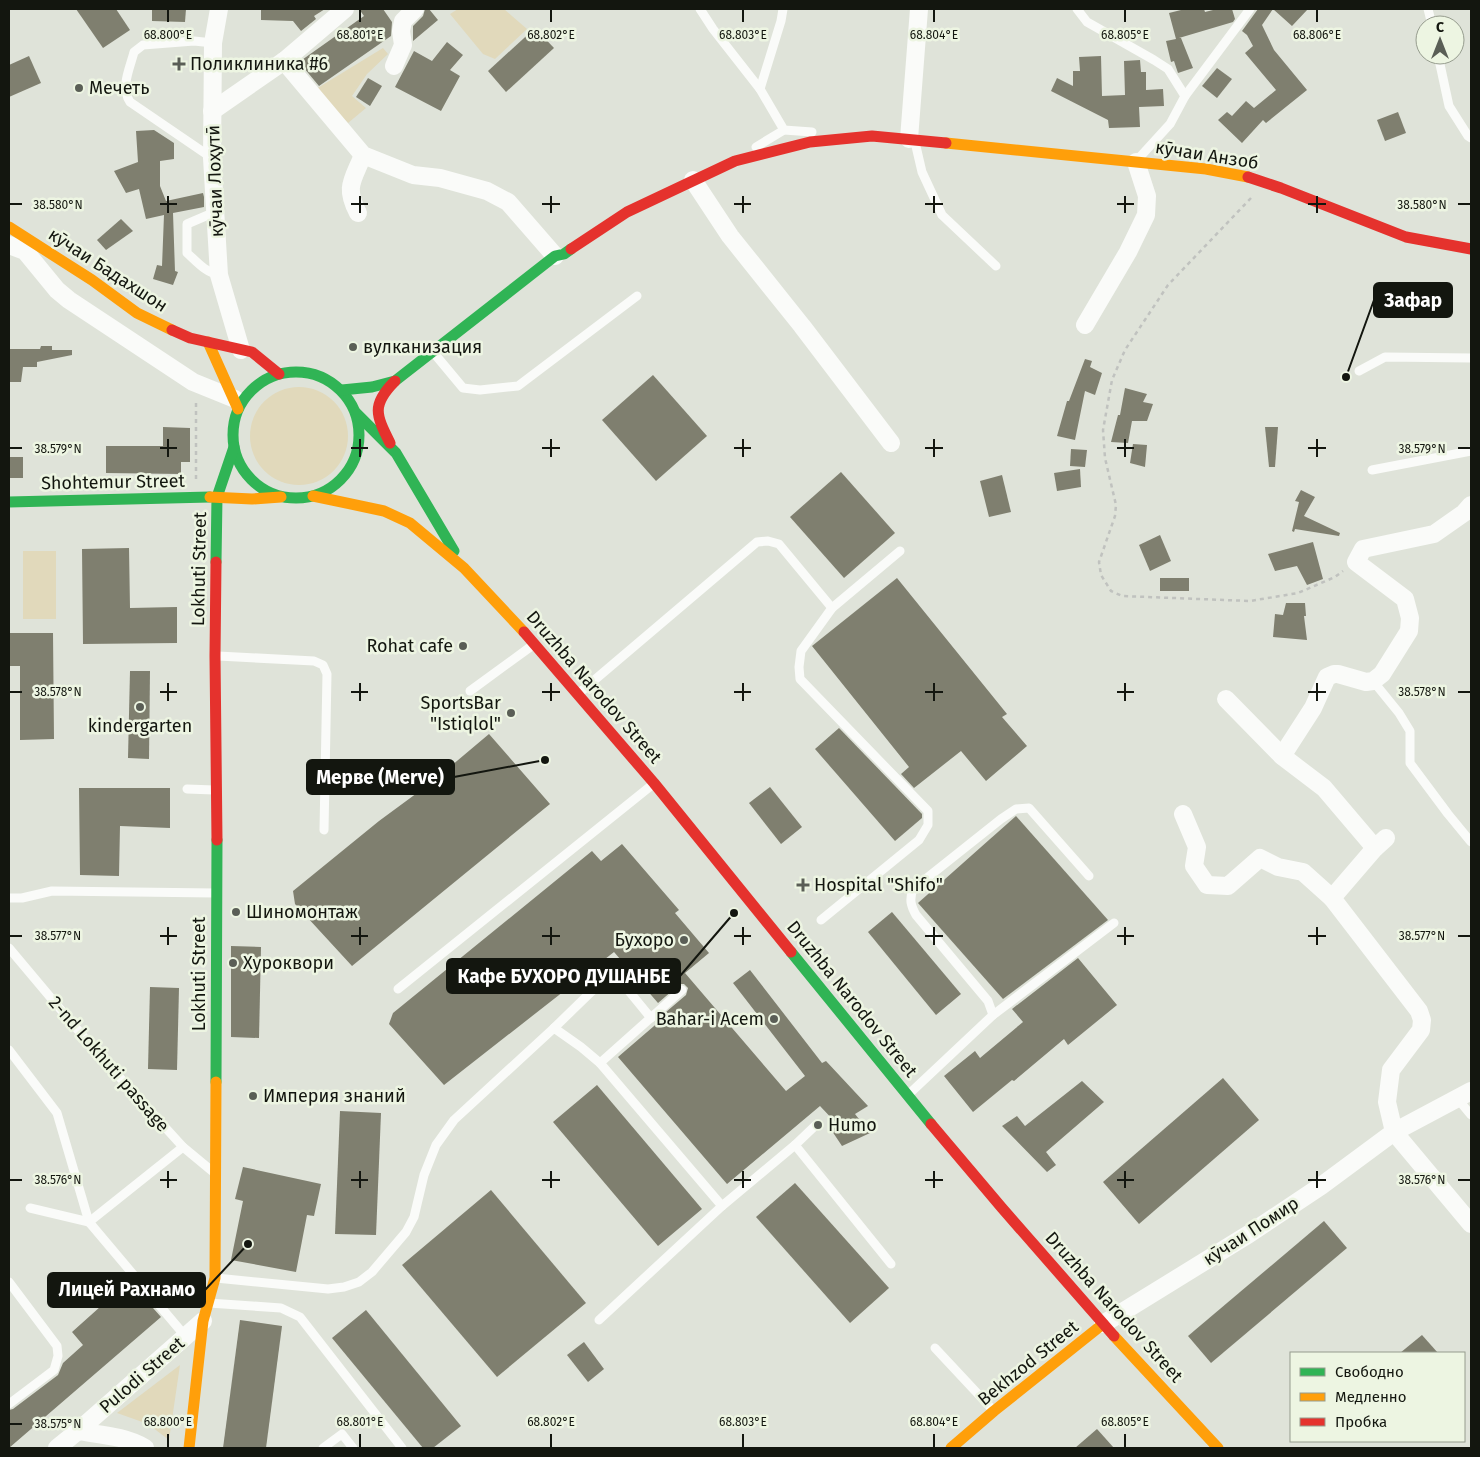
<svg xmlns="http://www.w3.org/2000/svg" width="1480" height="1457" font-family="'Fira Sans',sans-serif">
  <rect width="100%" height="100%" fill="#dfe3d9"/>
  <g fill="#e1d9bb">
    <path d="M458 9H504L527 29 495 59 483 54 450 14Z"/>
    <path d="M383 48 388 54 367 74 352 96 366 108 348 123 316 89Z"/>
    <circle cx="299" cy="436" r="49"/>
    <rect x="23" y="551" width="33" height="68"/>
    <path d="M180 1365 169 1440 148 1424 117 1413Z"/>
  </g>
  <g fill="#7f7f6f">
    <path d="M76 9H116L130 30 103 48Z"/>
    <path d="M152 9H186L185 22 152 21Z"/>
    <path d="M261 9H325L314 16 316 19 301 31 293 21 261 20Z"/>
    <path d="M359 9H383L392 22 391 36 319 86 299 62 364 16Z"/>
    <path d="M425 9H429L438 20 413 41V26L423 16Z"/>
    <path d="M1185 9H1204L1205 12 1217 9H1232L1235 19 1233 22 1179 38H1181L1193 68 1178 73 1174 61 1171 62 1166 41 1176 39 1169 13Z"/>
    <path d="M1258 9H1308L1292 26 1273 9 1262 25 1274 50 1307 90 1266 123 1263 120 1242 143 1218 120 1227 112 1232 116 1246 101 1254 108 1276 90 1245 53 1253 46 1247 35 1242 31Z"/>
    <path d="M535 28 554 48 506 92 488 71Z"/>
    <path d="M447 42 463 55 450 70 460 76 441 111 395 87 414 51 432 61Z"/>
    <path d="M29 56 41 83 9 97V65Z"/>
    <path d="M1101 56 1102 96 1125 95 1124 61 1140 60 1141 72H1146V90L1163 89 1164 106 1139 107 1140 127 1109 128 1108 120 1051 91 1057 78 1073 86V71H1080L1079 57Z"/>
    <path d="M1217 68 1232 79 1217 98 1202 86Z"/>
    <path d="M368 78 382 86 370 106 356 97Z"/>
    <path d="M1398 112 1406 133 1385 141 1377 120Z"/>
    <path d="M154 130 174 143V159L160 161V186L166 201 203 193 204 197V207L173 213 175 271 178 272 173 285 153 279 157 265 162 266 164 215 146 219 139 189 126 193 114 171 138 162 136 131Z"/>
    <path d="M121 219 133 231 106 250 97 240Z"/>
    <path d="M41 346H52V350H72V355L37 362V367H23L21 382H9V349H40Z"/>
    <path d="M1085 359 1092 361 1090 367 1102 373 1095 395 1085 391 1075 440 1057 436 1067 401H1069Z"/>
    <path d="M653 375 707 436 656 481 602 420Z"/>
    <path d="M1125 388 1147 394 1143 402 1153 404 1147 421H1132L1128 443 1111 442 1118 415H1120Z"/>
    <path d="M163 427 190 428V462H181V474L106 473V446H163Z"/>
    <path d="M1265 427H1278L1275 467H1269Z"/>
    <path d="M1133 444 1147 445 1145 467 1130 463Z"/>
    <path d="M1071 449 1087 450 1085 467 1070 466Z"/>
    <rect x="9" y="457" width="14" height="21"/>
    <path d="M1080 469 1081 487 1057 491 1054 473Z"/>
    <path d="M841 472 895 533 844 578 790 517Z"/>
    <path d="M1002 475 1011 512 989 517 980 481Z"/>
    <path d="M1301 490 1315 497 1304 516 1340 533 1339 536 1295 529 1294 532 1292 531 1299 502 1295 501Z"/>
    <path d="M1160 535 1171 561 1150 571 1139 545Z"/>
    <path d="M1313 542 1323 579 1307 585 1297 566 1275 571 1268 554Z"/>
    <path d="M129 548 130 608 177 607V643L83 644 82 549Z"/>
    <path d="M897 578 1007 714 1002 717 1027 746 986 781 961 751 914 788 901 774 909 767 812 646Z"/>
    <rect x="1160" y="578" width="29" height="13"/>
    <path d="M1286 603H1305L1306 616H1304L1307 640 1273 637 1275 614 1283 615Z"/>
    <path d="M9 633H53L54 739 20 740V666H9Z"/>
    <path d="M130 671H150L149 759 128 758Z"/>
    <path d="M839 728 922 814V818L895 841 815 749Z"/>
    <path d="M489 734 550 804 352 966 295 904 293 891 379 821 432 782Z"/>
    <path d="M770 787 802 827 781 844 749 803Z"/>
    <path d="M79 788H170V828L120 826 119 876 80 875Z"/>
    <path d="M1016 816 1108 920 1003 999 918 903Z"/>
    <path d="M622 844 679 910 675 913 709 953 685 973 786 1091 805 1076 733 983 750 970 822 1063 826 1061 868 1106 855 1114 870 1133 842 1146 830 1128 837 1124 820 1106 727 1184 618 1057 668 1014 666 1012 686 995 688 988 684 984H680L658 1003 614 952 444 1085 389 1024 393 1013 592 851 601 861Z"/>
    <path d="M892 912 961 994 936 1015 868 932Z"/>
    <path d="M231 946 261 947 259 1038 231 1037Z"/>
    <path d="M1078 958 1117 1005 1068 1045 1064 1039 1014 1081 1012 1080 973 1112 944 1076 975 1051 980 1058 1023 1022 1012 1009Z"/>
    <path d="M150 987 179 988 177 1070 148 1069Z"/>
    <path d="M1223 1078 1259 1120 1139 1224 1103 1182Z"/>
    <path d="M1082 1081 1104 1102 1046 1152 1056 1165 1047 1172 1002 1126 1017 1116 1025 1126Z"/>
    <path d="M597 1085 702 1209 658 1246 553 1122Z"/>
    <path d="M340 1111 381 1113 376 1235 335 1234Z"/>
    <path d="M243 1167 321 1184 314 1216 307 1215 296 1272 231 1260 243 1201 235 1199Z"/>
    <path d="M795 1183 889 1288 850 1323 756 1217Z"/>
    <path d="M491 1190 586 1303 497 1377 402 1265Z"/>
    <path d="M1324 1221 1347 1248 1211 1363 1188 1336Z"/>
    <path d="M129 1281 161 1317 9 1448V1410L13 1409 58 1375 63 1363 83 1345 72 1332Z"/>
    <path d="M366 1310 461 1426 433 1448H423L332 1338Z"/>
    <path d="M240 1320 282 1326 266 1448H223Z"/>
    <path d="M1422 1335 1438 1353H1400Z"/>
    <path d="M584 1342 604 1369 588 1382 567 1355Z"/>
    <path d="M1097 1429 1114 1448H1075Z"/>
  </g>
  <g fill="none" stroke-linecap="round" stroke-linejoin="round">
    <g stroke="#c0c2bf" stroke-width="2.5" stroke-dasharray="4 4" stroke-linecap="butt">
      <path d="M1251 198 1168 285 1125 350 1112 380 1103 430 1105 458 1116 505 1115 516 1099 562 1101 575 1111 591 1122 596 1250 601 1298 593 1335 577 1343 571"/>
      <path d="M196 479V399"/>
    </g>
    <g stroke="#fafbf9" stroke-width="9">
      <path d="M700 9 713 29 760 89"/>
      <path d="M783 9 781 21 760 89 784 130 812 132"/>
      <path d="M1077 9 1087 22 1154 60 1168 69 1185 96 1170 124 1139 158"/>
      <path d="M1428 9 1432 25"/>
      <path d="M1438 55 1449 106 1468 136 1471 138"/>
      <path d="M1185 96 1250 9"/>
      <path d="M915 142 922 172 942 215 996 266"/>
      <path d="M756 147 784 130"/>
      <path d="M212 158 130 102C120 87 130 68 134 52L143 45 194 41 213 43"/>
      <path d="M215 212 187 224V253C197 262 205 272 219 275"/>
      <path d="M433 352 463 388 480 390 518 386 637 296"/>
      <path d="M1359 371 1385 357 1471 358"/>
      <path d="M1372 470 1471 451"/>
      <path d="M218 656 314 661 323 665 327 674 324 830"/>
      <path d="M1373 681 1399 713 1410 731V763L1448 814 1471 842"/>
      <path d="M470 691 533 645"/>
      <path d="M578 694 757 542 768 541 779 544 832 608"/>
      <path d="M187 789 214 790"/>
      <path d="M9 898H22L52 891 215 893"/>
      <path d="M821 920 919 840 928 825V811L800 679 799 667 801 651 832 608 900 551"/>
      <path d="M9 948 93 1048 183 1147 212 1171"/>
      <path d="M398 989 652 785"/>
      <path d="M993 1015 1114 923"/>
      <path d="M554 1028 591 992 614 973 651 1018"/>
      <path d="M9 1050 57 1113 89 1222 186 1337"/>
      <path d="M600 1063 722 1206 795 1145 817 1124"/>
      <path d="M909 1094 993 1015 988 1001 916 915C911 906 909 900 913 889L1001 819 1016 809 1029 808 1089 876"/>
      <path d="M1457 1098 1471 1115"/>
      <path d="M795 1145 891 1264"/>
      <path d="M30 1208 89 1222 183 1147"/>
      <path d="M216 1278 328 1289 344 1287 359 1282 372 1272 406 1232 414 1217 424 1175 436 1145 454 1120 554 1028 581 1047 600 1063 682 990"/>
      <path d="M9 1282 57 1346 58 1356 54 1370 9 1404"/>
      <path d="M209 1303 281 1308 300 1317 402 1448"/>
      <path d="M599 1320 722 1206"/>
      <path d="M935 1348 992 1409"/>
      <path d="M323 1448 342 1434 353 1448"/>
    </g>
    <g stroke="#fafbf9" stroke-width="18">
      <path d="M219 9 213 43 212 158 219 275 241 350"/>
      <path d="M284 61 363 155 413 175 440 178 487 191 508 202 555 256"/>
      <path d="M394 66 403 45 401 31 403 21 415 9"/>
      <path d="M212 111 284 61 345 9"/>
      <path d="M909 139 919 9"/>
      <path d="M693 180 730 236 802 326 891 443"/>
      <path d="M358 213C344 187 353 180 363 155"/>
      <path d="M9 245 25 251 57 290 69 300 193 382 235 399"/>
      <path d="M1085 325 1128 252 1146 215 1147 196 1136 162"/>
      <path d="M1226 699 1282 756"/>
      <path d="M1183 814 1197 847 1194 866 1207 885 1228 886 1260 858 1278 867 1303 872 1332 898"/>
      <path d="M1386 838 1375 848 1332 898 1419 1011 1422 1020 1421 1030 1391 1070 1387 1102 1394 1132 1471 1224"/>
      <path d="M1375 848 1324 788 1282 756 1313 708 1327 677 1334 674H1338L1366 682 1373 681 1382 674 1409 631 1410 618 1405 599 1356 562 1363 549 1434 534 1464 513 1471 505"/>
      <path d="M1103 1324 1249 1234 1321 1186 1394 1132 1471 1091"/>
      <path d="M78 1431C101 1435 125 1436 145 1448"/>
      <path d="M57 1448 78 1431 203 1321"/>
    </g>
    <g stroke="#30b455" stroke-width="11">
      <circle cx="296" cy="435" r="63"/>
      <path d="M342 390 372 387 395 381 555 256 564 254 571 249"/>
      <path d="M356 413 396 453 454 551"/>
      <path d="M9 502 210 497"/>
      <path d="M216 562 217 497 234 447"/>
      <path d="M791 952 931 1124"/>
      <path d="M216 1082 217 840"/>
    </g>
    <g stroke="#ff9f0a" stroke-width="11">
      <path d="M946 143 1206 169 1248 177"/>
      <path d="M9 227 92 280 137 313 172 330"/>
      <path d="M208 342 238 409"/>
      <path d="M313 496 384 511 410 523 464 568 524 632"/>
      <path d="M210 497 252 499 281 497"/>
      <path d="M1114 1336 1218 1448"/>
      <path d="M189 1448 203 1321 215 1278 216 1082"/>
      <path d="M951 1448 994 1411 1103 1324"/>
    </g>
    <g stroke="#e5322d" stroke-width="11">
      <path d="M1248 177 1281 188 1406 237 1471 249"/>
      <path d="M571 249 627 212 735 161 810 142 872 136 946 143"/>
      <path d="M172 330 190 338 252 352 279 374"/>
      <path d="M390 443C376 415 371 405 395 381"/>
      <path d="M216 562 215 656 217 840"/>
      <path d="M524 632 654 783 791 952"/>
      <path d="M931 1124 1002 1208 1114 1336"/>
    </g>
  </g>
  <path fill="none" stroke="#13160f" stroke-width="2" d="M168 10V22M360 10V22M551 10V22M743 10V22M934 10V22M1125 10V22M1317 10V22M168 196V213M360 196V213M551 196V213M743 196V213M934 196V213M1125 196V213M1317 196V213M10 204H22M160 204H177M351 204H368M542 204H560M734 204H751M925 204H943M1117 204H1134M1308 204H1326M1458 204H1470M168 439V457M360 439V457M551 439V457M743 439V457M934 439V457M1125 439V457M1317 439V457M10 448H22M160 448H177M351 448H368M542 448H560M734 448H751M925 448H943M1117 448H1134M1308 448H1326M1458 448H1470M168 683V701M360 683V701M551 683V701M743 683V701M934 683V701M1125 683V701M1317 683V701M10 692H22M160 692H177M351 692H368M542 692H560M734 692H751M925 692H943M1117 692H1134M1308 692H1326M1458 692H1470M168 927V945M360 927V945M551 927V945M743 927V945M934 927V945M1125 927V945M1317 927V945M10 936H22M160 936H177M351 936H368M542 936H560M734 936H751M925 936H943M1117 936H1134M1308 936H1326M1458 936H1470M168 1171V1188M360 1171V1188M551 1171V1188M743 1171V1188M934 1171V1188M1125 1171V1188M1317 1171V1188M10 1180H22M160 1180H177M351 1180H368M542 1180H560M734 1180H751M925 1180H943M1117 1180H1134M1308 1180H1326M1458 1180H1470M10 1424H22M168 1434V1447M360 1434V1447M551 1434V1447M743 1434V1447M934 1434V1447M1125 1434V1447"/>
  <g fill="#5a5e56" stroke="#edf5e2" stroke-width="2">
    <path d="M176.5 56.5h5v5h5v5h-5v5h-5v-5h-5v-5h5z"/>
    <circle cx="79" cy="88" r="5"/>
    <circle cx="353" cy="347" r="5"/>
    <circle cx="463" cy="646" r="5"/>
    <circle cx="140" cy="707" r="5"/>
    <circle cx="511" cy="713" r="5"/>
    <path d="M800.5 877.5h5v5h5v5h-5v5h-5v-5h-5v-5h5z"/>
    <circle cx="236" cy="912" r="5"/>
    <circle cx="684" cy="940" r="5"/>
    <circle cx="233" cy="963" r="5"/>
    <circle cx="774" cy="1019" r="5"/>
    <circle cx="253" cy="1096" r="5"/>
    <circle cx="818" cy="1125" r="5"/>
  </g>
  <g text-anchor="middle" stroke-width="5" stroke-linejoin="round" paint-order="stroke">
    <g font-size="18" fill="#13160f" stroke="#edf5e2" text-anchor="start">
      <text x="190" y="70">Поликлиника #6</text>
      <text x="89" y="94">Мечеть</text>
      <text x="363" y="353">вулканизация</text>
      <text x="453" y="652" text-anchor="end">Rohat cafe</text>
      <text x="501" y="709" text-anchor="end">SportsBar<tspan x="501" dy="21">"Istiqlol"</tspan></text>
      <text x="140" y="732" text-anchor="middle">kindergarten</text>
      <text x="814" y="891">Hospital "Shifo"</text>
      <text x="246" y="918">Шиномонтаж</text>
      <text x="674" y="946" text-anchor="end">Бухоро</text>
      <text x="243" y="969">Хуроквори</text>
      <text x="764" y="1025" text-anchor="end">Bahar-i Acem</text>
      <text x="263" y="1102">Империя знаний</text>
      <text x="828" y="1131">Humo</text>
    </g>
    <g font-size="18" fill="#13160f" stroke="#edf5e2">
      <text transform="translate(1207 155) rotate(9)" y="6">кӯчаи Анзоб</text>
      <text transform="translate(215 181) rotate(-92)" y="6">кӯчаи Лоҳутӣ</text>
      <text transform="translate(108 270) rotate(33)" y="6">кӯчаи Бадахшон</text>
      <text transform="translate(113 482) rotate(-1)" y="6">Shohtemur Street</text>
      <text transform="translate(199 569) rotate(-89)" y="6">Lokhuti Street</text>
      <text transform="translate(594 687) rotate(49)" y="6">Druzhba Narodov Street</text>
      <text transform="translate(199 974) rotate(-90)" y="6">Lokhuti Street</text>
      <text transform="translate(852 999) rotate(51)" y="6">Druzhba Narodov Street</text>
      <text transform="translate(109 1064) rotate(49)" y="6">2-nd Lokhuti passage</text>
      <text transform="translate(1251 1231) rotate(-33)" y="6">кӯчаи Помир</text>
      <text transform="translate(1114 1307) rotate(48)" y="6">Druzhba Narodov Street</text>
      <text transform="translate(1028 1363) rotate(-39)" y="6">Bekhzod Street</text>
      <text transform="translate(142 1375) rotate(-41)" y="6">Pulodi Street</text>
    </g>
  </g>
  <g font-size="12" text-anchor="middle" fill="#13160f" stroke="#edf5e2" stroke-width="5" stroke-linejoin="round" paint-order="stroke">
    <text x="168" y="39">68.800°E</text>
    <text x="360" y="39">68.801°E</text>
    <text x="551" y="39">68.802°E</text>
    <text x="743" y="39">68.803°E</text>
    <text x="934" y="39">68.804°E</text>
    <text x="1125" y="39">68.805°E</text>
    <text x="1317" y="39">68.806°E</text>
    <text x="58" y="209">38.580°N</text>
    <text x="1422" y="209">38.580°N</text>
    <text x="58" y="453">38.579°N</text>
    <text x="1422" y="453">38.579°N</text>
    <text x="58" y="696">38.578°N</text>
    <text x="1422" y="696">38.578°N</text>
    <text x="58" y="940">38.577°N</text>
    <text x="1422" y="940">38.577°N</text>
    <text x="58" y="1184">38.576°N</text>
    <text x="1422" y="1184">38.576°N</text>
    <text x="168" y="1426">68.800°E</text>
    <text x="360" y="1426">68.801°E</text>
    <text x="551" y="1426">68.802°E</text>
    <text x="743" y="1426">68.803°E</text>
    <text x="934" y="1426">68.804°E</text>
    <text x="1125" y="1426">68.805°E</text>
    <text x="58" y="1428">38.575°N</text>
  </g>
  <path fill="none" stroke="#13160f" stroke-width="2" d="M1346 377L1374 300M545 760L454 777M734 913L680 976M248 1244L205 1290"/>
  <g fill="#13160f" stroke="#edf5e2" stroke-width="2">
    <circle cx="1346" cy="377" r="5"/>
    <circle cx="545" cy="760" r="5"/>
    <circle cx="734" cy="913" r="5"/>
    <circle cx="248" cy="1244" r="5"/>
  </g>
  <g fill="#13160f" stroke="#13160f" stroke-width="2">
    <rect x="1374" y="283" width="78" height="34" rx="5"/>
    <rect x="307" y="760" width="147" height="34" rx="5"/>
    <rect x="447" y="959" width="233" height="34" rx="5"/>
    <rect x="48" y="1273" width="157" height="34" rx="5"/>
  </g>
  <g font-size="19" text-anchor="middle" font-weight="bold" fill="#fff">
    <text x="1413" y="307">Зафар</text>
    <text x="380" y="784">Мерве (Merve)</text>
    <text x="564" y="983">Кафе БУХОРО ДУШАНБЕ</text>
    <text x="127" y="1296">Лицей Рахнамо</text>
  </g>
  <rect width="1480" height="1457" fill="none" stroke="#13160f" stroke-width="20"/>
  <rect x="1290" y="1352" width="175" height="90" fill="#edf5e2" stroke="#969c8e"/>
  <rect x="1300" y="1368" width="25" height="8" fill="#30b455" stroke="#969c8e"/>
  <text x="1335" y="1377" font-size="15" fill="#13160f">Свободно</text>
  <rect x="1300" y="1393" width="25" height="8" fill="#ff9f0a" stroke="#969c8e"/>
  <text x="1335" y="1402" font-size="15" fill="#13160f">Медленно</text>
  <rect x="1300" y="1418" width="25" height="8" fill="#e5322d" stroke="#969c8e"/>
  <text x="1335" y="1427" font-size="15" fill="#13160f">Пробка</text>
  <g transform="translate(1440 40)"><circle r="24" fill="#edf5e2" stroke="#969c8e"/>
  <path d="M0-4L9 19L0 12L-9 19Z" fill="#5a5e56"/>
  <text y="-8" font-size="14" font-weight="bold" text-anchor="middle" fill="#13160f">С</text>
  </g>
</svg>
